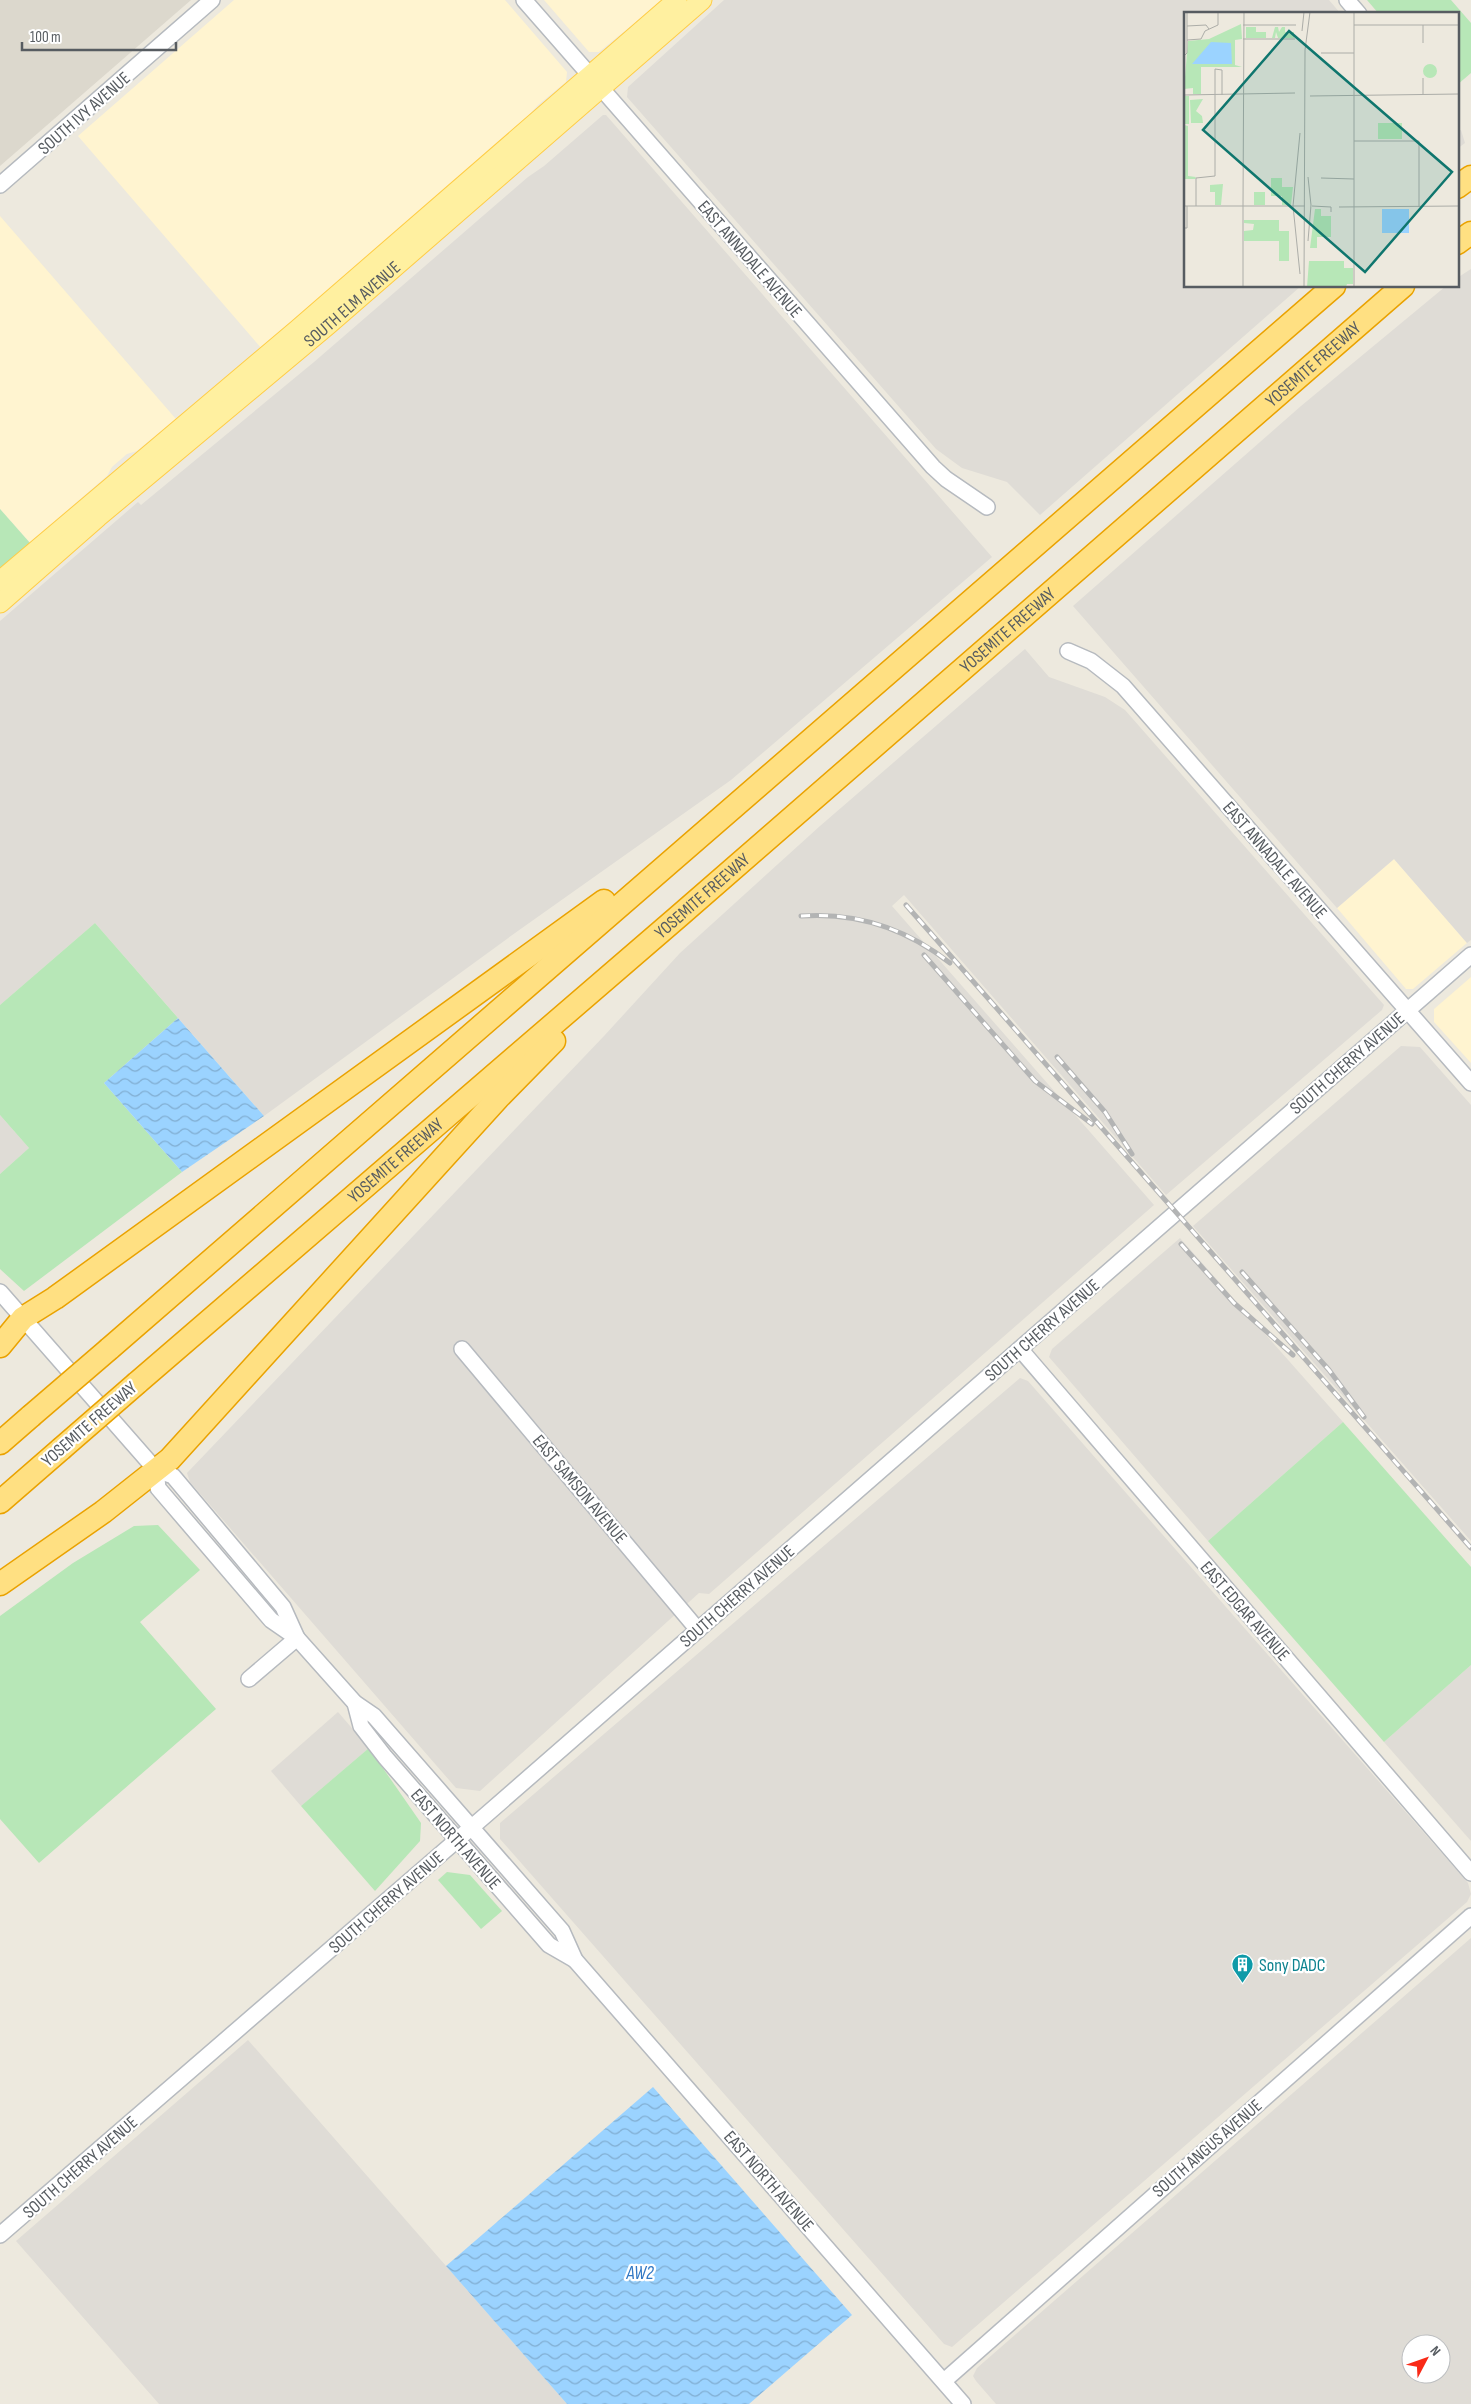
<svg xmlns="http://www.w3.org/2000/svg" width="1471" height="2404" font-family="'Sofia Sans Condensed',sans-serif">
  <defs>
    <pattern id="water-waves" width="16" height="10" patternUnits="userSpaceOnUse" patternTransform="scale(1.25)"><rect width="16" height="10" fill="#9bd3ff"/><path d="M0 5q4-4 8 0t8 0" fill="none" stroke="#81aed2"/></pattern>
  </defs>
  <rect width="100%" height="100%" fill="#ede9de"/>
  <g fill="#fff4d0">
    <path d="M234 0H505L567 72 566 82 538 105 519 126 262 349 78 136Z"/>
    <path d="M544 0H663L599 52H589Z"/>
    <path d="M0 216 176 419 137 451 127 454 112 467 107 476 30 543 0 509Z"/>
    <path d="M1394 859 1467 943 1413 989H1406L1337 908Z"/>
    <path d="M1471 977V1063L1434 1022V1009Z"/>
  </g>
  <g fill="#dfdcd6" fill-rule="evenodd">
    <path d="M724 0H1329L1341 14H1185V286H1301L1040 515 1007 482 962 468 936 449 627 97 628 87Z"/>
    <path d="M603 115H606L992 557 731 780 515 933 264 1116 95 923 0 1005V621L138 502 141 505 314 362 528 177 544 166Z"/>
    <path d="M1461 130 1465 143 1457 149V131Z"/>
    <path d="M1471 269V940L1467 943 1394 859 1337 908 1073 606 1301 406 1446 286H1457V278Z"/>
    <path d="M1025 649 1049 677 1105 697 1125 710 1384 1005 1382 1010 1166 1195 904 895 892 906 1154 1205 709 1594 699 1593 480 1791 456 1788 190 1482 187 1473 604 1036 680 953 820 826Z"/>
    <path d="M1401 1046 1420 1047 1471 1105V1541L1193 1226Z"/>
    <path d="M0 1115 29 1148 0 1174Z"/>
    <path d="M1180 1238 1343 1422 1208 1541 1049 1357 1052 1349Z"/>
    <path d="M1020 1378 1028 1381 1346 1744 1468 1883 1471 1894 1467 1902 952 2347 944 2344 500 1839V1823Z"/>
    <path d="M1471 1665V1841L1384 1742Z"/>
    <path d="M338 1712 369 1748 301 1806 271 1771Z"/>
    <path d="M1471 1938V2404H996L976 2381 973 2376 977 2368ZM1411 2344H1441V2374H1411Z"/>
    <path d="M248 2040 567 2404H159L16 2241Z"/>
  </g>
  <path fill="#dcd8cd" d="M0 0H191L0 166Z"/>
  <g fill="#b7e7b7">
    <path d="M1367 0H1451L1471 23V73L1457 85V14H1379Z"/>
    <path d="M0 509 30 543 0 569Z"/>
    <path d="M95 923 178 1018 104 1083 182 1172 24 1291 0 1269V1174L29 1148 0 1115V1005Z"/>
    <path d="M1343 1422 1471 1567V1665L1384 1742 1208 1541Z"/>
    <path d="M158 1525 200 1570 140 1622 216 1709 39 1863 0 1819V1616L73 1563 134 1526Z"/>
    <path d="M369 1748 421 1823 420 1841 375 1891 301 1806Z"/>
    <path d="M447 1872 470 1875 502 1911 481 1929 438 1880Z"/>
  </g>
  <g fill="url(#water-waves)">
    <path d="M178 1018 264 1116 182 1172 104 1083Z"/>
    <path d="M653 2087 852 2315 749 2404H567L446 2266Z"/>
  </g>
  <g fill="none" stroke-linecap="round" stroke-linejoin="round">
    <defs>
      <g id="minor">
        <path d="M524 0 933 467 946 479 987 507"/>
        <path d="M1347 0 1359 14"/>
        <path d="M0 185 212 0"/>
        <path d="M1068 651 1091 661 1123 686 1471 1083"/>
        <path d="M0 1292 156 1470 173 1476 283 1607 297 1638 249 1679"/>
        <path d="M462 1349 698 1630"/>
        <path d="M1020 1349 1471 1873"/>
        <path d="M156 1470 158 1488 271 1620 297 1638 355 1703 374 1716 562 1931 575 1960 963 2404"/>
        <path d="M355 1703 361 1726 385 1757 549 1945 575 1960"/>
        <path d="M0 2235 487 1814 1471 955"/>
        <path d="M944 2381 1471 1916"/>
      </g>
      <g id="major">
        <path d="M0 581 298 329 677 0"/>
        <path id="s1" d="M0 603 98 517 328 325 702 0"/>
      </g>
      <g id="highway">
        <path d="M1457 187 1471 177"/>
        <path d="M1457 243 1471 233"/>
        <path d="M0 1346 23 1318 55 1298 604 901"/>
        <path d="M109 1349 1334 286"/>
        <path id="s2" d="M137 1383 679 916 1403 286"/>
        <path d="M0 1443 31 1416"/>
        <path d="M0 1502 61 1449"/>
        <path d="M0 1584 103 1512 170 1459 498 1098 554 1041"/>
      </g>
    </defs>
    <use href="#minor" stroke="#b6babf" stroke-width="18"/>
    <use href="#major" stroke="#ffcc45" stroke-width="21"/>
    <use href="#highway" stroke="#eaa200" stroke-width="25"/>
    <use href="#minor" stroke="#fff" stroke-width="15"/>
    <use href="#major" stroke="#fff0a0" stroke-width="19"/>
    <use href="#highway" stroke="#ffe082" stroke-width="22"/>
    <defs>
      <g id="rail">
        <path d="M906 905 1471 1548"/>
        <path d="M801 916C857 912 907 929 950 963"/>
        <path d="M924 955 1035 1081 1092 1124"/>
        <path d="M1057 1057 1105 1112 1132 1154"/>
        <path d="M1181 1244 1234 1303 1293 1355"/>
        <path d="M1242 1272 1329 1370 1364 1417"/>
      </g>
    </defs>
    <use href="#rail" stroke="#b3b4b4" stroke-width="5"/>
    <use href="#rail" stroke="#fff" stroke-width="3" stroke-dasharray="9" stroke-linecap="butt"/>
    <defs>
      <g id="highway-bridge">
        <path d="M31 1416 109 1349"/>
        <path d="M61 1449 137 1383"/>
      </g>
    </defs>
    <use href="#highway-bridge" stroke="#eaa200" stroke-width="25" stroke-linecap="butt"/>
    <use href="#highway-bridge" stroke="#ffe082" stroke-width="22"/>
  </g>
  <defs>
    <symbol id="building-pin" viewBox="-11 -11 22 30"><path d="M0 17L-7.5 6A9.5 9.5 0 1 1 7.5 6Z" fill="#0f9aa8" stroke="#fff"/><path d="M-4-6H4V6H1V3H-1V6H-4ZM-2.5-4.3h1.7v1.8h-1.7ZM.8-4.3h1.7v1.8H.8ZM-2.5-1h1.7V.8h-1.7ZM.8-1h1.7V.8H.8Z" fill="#fff"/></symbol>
  </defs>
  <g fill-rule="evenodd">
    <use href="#building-pin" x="1230" y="1952" width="25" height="34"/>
  </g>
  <g text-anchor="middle" stroke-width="4.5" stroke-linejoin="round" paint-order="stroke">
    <g font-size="18" fill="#575c61" stroke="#fff">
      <text transform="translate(84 113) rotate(-41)" y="6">SOUTH IVY AVENUE</text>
      <text transform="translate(750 259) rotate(49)" y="6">EAST ANNADALE AVENUE</text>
      <text dy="6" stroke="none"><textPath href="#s1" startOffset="462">SOUTH ELM AVENUE</textPath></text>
      <text dy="6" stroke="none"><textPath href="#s2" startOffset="1556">YOSEMITE FREEWAY</textPath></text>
      <text dy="6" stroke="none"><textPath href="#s2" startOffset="1151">YOSEMITE FREEWAY</textPath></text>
      <text transform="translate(1275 860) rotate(49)" y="6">EAST ANNADALE AVENUE</text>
      <text dy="6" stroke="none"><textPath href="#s2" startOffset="746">YOSEMITE FREEWAY</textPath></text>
      <text transform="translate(1347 1063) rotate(-41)" y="6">SOUTH CHERRY AVENUE</text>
      <text dy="6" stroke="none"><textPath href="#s2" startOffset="341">YOSEMITE FREEWAY</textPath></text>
      <text transform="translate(1042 1330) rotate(-41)" y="6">SOUTH CHERRY AVENUE</text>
      <text transform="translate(89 1424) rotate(-41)" y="6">YOSEMITE FREEWAY</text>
      <text transform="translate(580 1489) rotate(50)" y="6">EAST SAMSON AVENUE</text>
      <text transform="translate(737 1596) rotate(-41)" y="6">SOUTH CHERRY AVENUE</text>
      <text transform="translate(1245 1611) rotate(49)" y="6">EAST EDGAR AVENUE</text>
      <text transform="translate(456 1839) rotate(49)" y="6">EAST NORTH AVENUE</text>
      <text transform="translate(386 1902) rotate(-41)" y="6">SOUTH CHERRY AVENUE</text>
      <text transform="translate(1207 2148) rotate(-41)" y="6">SOUTH ANGUS AVENUE</text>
      <text transform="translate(80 2167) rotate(-41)" y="6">SOUTH CHERRY AVENUE</text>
      <text transform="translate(769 2181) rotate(49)" y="6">EAST NORTH AVENUE</text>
    </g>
    <g font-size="18" fill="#0d838f" stroke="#fff" text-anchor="start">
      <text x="1259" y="1971">Sony DADC</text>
    </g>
    <g font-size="19" font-style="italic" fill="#3278c4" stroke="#fff">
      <text x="640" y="2279">AW2</text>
    </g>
  </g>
  <g transform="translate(1184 12)">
    <rect width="275" height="275" fill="#ede9de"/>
    <path d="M57 12 58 27 51 28V53L58 55H17V82H9V76L0 77 4 29 25 27ZM62 15H72V20H82V26H62ZM91 15H94L95 20 98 15H101V20H110V26H94L92 20 91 26H88ZM239 59a7 7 0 1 1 14 0a7 7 0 1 1-14 0ZM0 84H5V112H0ZM19 87 12 99 18 104 19 111H7L6 88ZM194 111H218V127H194ZM0 113 4 114V164L12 165 11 167H0ZM87 166H98V175H109L107 193H98V184H87ZM39 172 37 193H31V180H26V173ZM70 180H81V193H70ZM131 197H137V204H147V225H133V236H126ZM60 208H95V219H105V249H95V229H60V219L69 218 70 212 60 211ZM125 249H160V256H169V272H163L162 275H123Z" fill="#b7e7b7"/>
    <path d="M27 30 47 31 48 52H8ZM198 197H225V221H198Z" fill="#9bd3ff"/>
    <path fill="none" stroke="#acada8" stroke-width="1" d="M59 13H112M170 13H275M239 13V31M3 14 22 13 25 17M118 19 120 0M59 27H111M3 28 17 27 21 19 34 13V0M137 41H170M0 44 3 41V0M239 66V82M0 83 111 81M126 84 275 82M170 129H235V195M124 165 127 193 124 229M137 166 170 167M0 194H121M12 194V166L31 164V57L38 58V83M59 194V275M59 194 60 0M128 194 147 195V200M155 195 275 194M0 216H3V194M116 262 109 194 116 121M120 275 121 38 126 0M170 275V0"/>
    <path fill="#0f766e" fill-opacity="0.15" stroke="#0f766e" stroke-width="2.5" d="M105 19 268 160 181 260 19 118Z"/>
    <rect width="275" height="275" fill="none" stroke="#575c61" stroke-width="2.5"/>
  </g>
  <g transform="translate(1426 2359) rotate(49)"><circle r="24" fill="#ffffff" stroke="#bcbec0"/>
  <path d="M0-4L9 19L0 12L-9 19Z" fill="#f92a17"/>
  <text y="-8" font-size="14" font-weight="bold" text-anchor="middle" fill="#575c61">N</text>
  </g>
  <path d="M22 42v8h154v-8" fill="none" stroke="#575c61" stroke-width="2.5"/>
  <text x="30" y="42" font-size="15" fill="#575c61" stroke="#ffffff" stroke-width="4" paint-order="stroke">100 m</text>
</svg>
